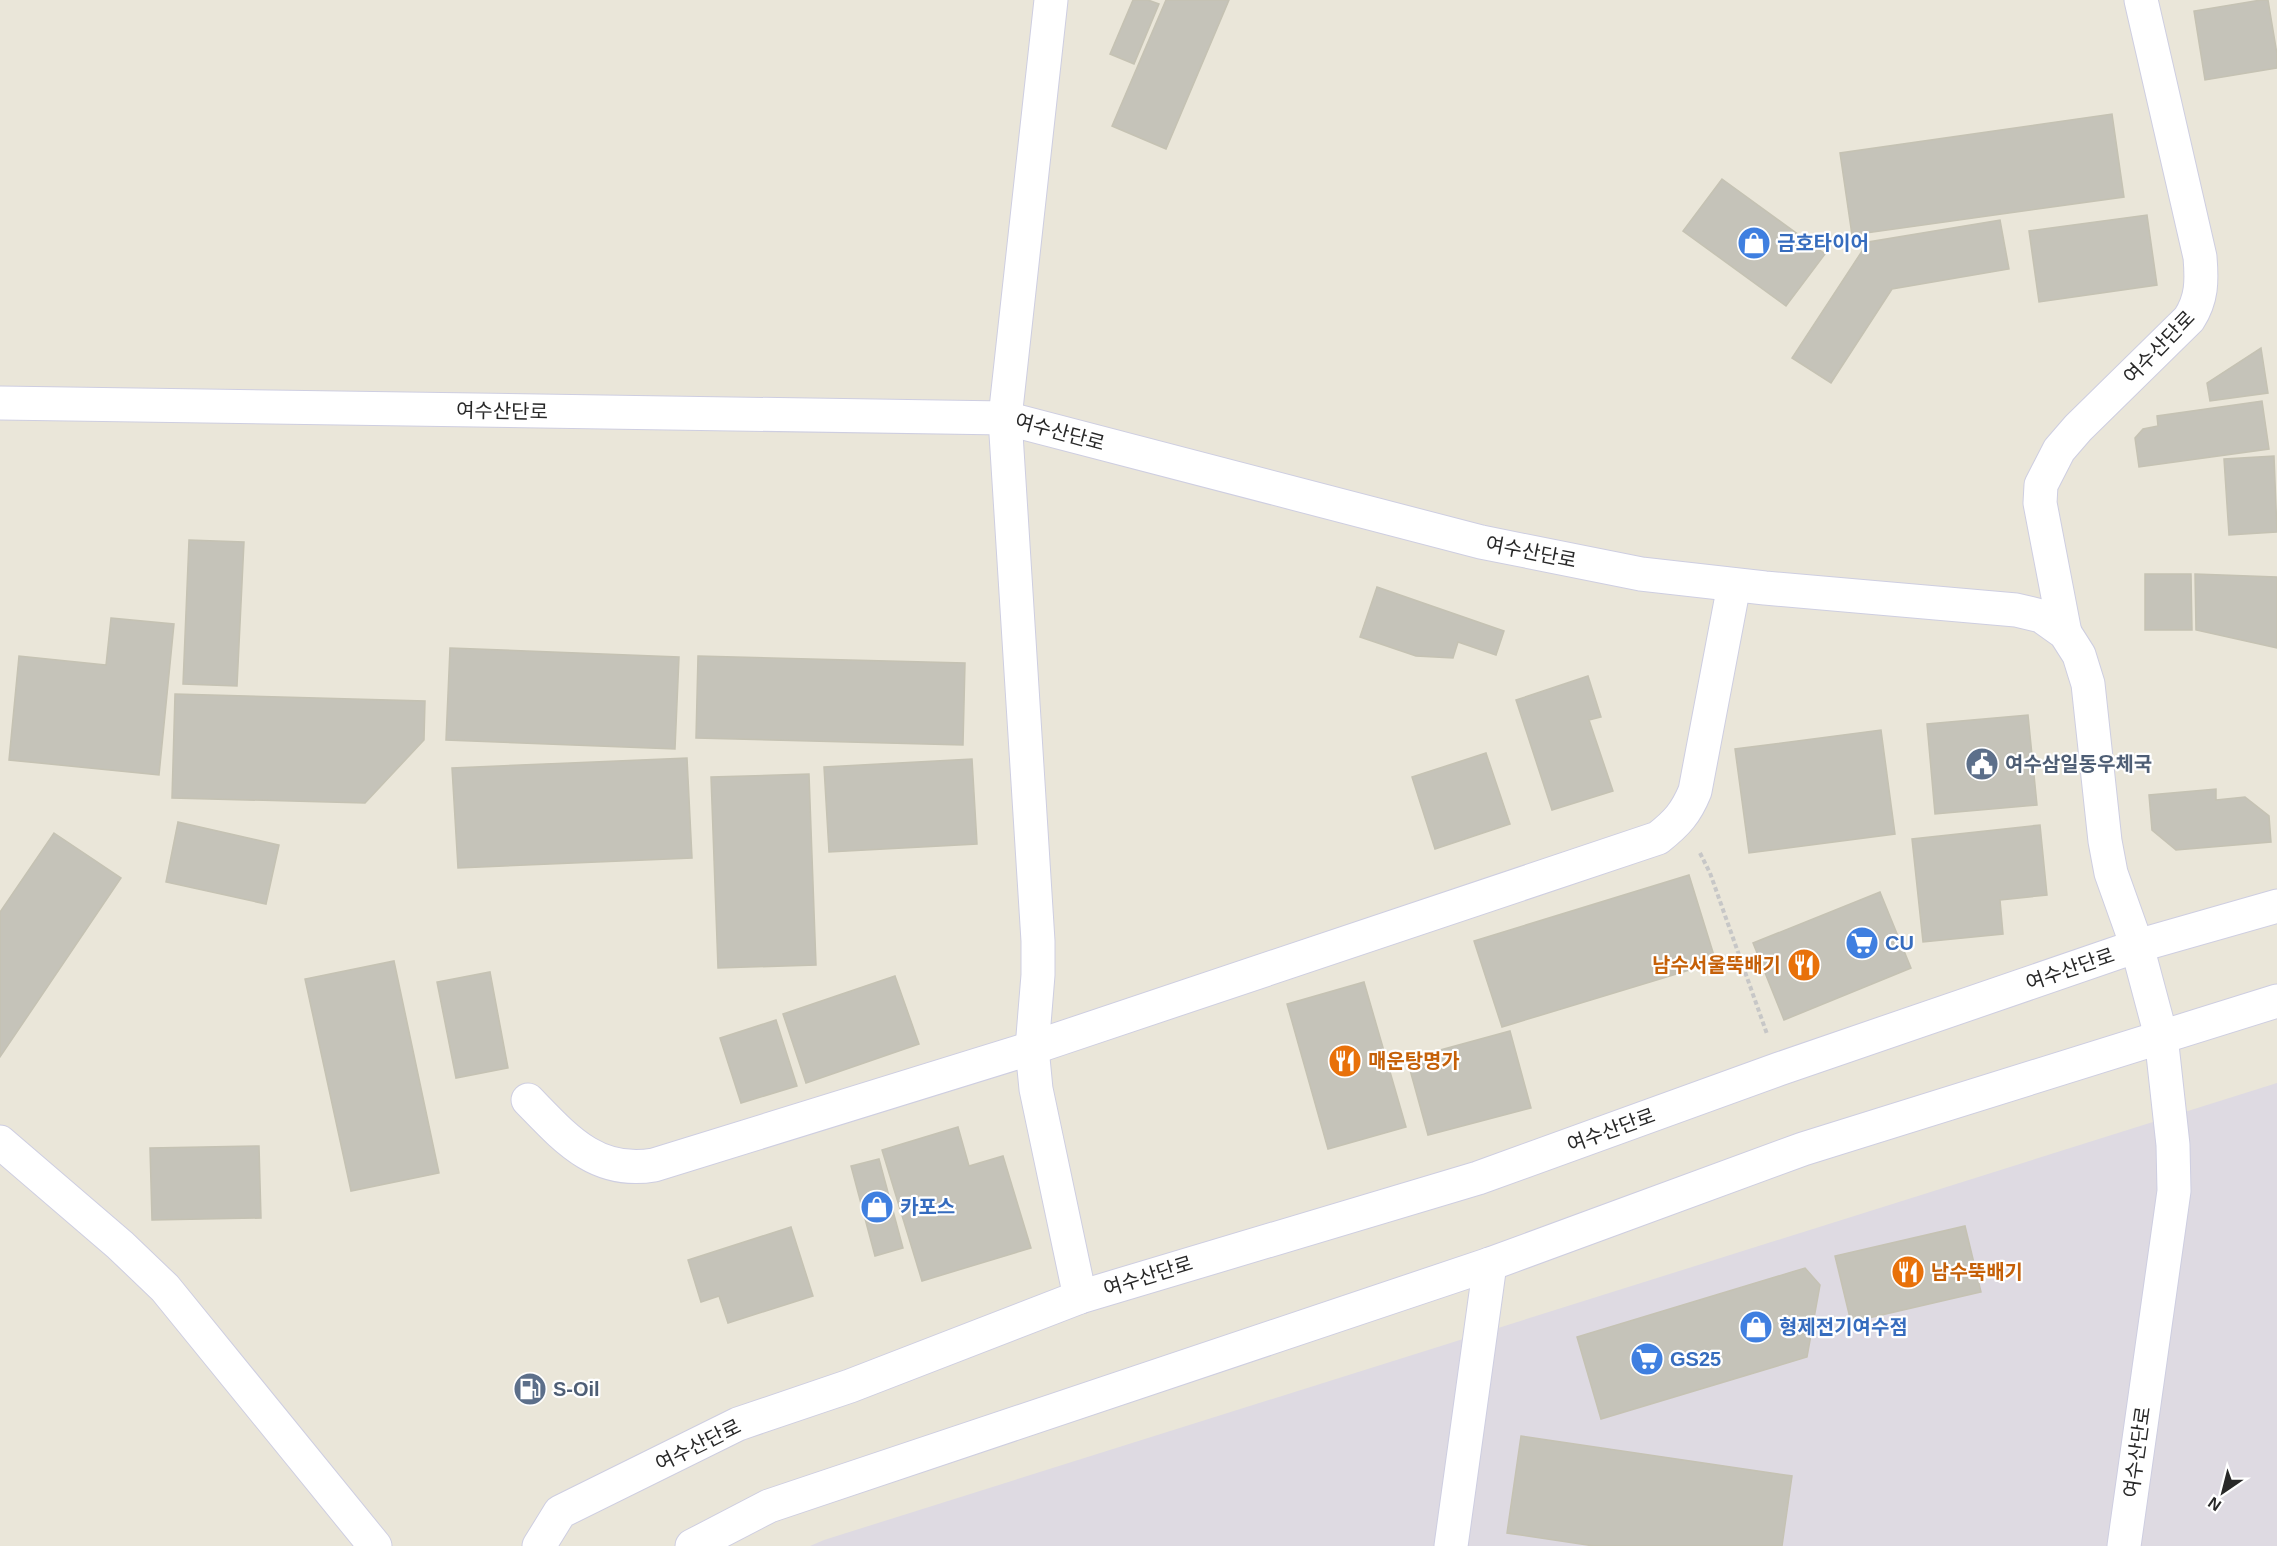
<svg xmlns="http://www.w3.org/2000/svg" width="2277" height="1546" font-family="Arial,'Noto Sans KR',sans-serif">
  <rect width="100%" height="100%" fill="#eae6d9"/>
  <path fill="#dedae2" d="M2277 1083V1546H810L824 1540Z"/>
  <g fill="#c5c3b9" stroke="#c5c2b3" stroke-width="1.5">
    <path d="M1133 0H1148L1159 4 1134 64 1110 54Z"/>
    <path d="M1166 0H1229L1166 149 1112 126Z"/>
    <path d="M2261 0H2268L2277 54V68L2205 80 2194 11Z"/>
    <path d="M2112 114 2124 197 1852 235 1840 153Z"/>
    <path d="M1722 179 1825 254 1786 306 1683 231Z"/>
    <path d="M2147 215 2157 285 2039 302 2029 231Z"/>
    <path d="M2000 220 2009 269 1892 289 1831 383 1792 358 1868 242Z"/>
    <path d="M2261 348 2268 393 2210 401 2207 383Z"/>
    <path d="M2262 401 2269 449 2139 467 2135 438 2143 429 2158 426 2157 416Z"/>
    <path d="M2274 456 2277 532 2229 535 2224 459Z"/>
    <path d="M189 540 244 542 237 686 183 684Z"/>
    <path d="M2145 574H2191L2192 630H2145Z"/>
    <path d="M2195 574 2277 577V648L2196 630Z"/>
    <path d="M1377 587 1504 631 1496 655 1458 642 1453 658 1416 656 1360 637Z"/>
    <path d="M111 618 174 624 159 775 9 760 19 656 106 665Z"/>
    <path d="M450 648 679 657 675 749 446 740Z"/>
    <path d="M698 656 965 663 963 745 696 738Z"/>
    <path d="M1588 676 1601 717 1589 720 1613 791 1552 810 1516 700Z"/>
    <path d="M175 694 425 701 424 740 365 803 172 798Z"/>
    <path d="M2028 715 2037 805 1935 814 1927 724Z"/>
    <path d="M1881 730 1895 834 1749 853 1735 749Z"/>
    <path d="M1486 753 1510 824 1435 849 1412 777Z"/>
    <path d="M687 758 692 858 458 868 452 768Z"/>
    <path d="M972 759 977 844 829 852 824 767Z"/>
    <path d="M809 774 816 965 718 968 711 777Z"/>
    <path d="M2216 789V800L2245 797 2269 816 2271 842 2176 850 2152 830 2149 795Z"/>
    <path d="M178 822 279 845 266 904 166 882Z"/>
    <path d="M2040 825 2047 895 2000 900 2003 934 1923 942 1912 839Z"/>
    <path d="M54 833 121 878 0 1057V912Z"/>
    <path d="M1689 875 1716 962 1502 1027 1474 941Z"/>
    <path d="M1880 892 1911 968 1784 1020 1753 943Z"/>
    <path d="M394 961 439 1173 351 1191 305 979Z"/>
    <path d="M490 972 508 1068 456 1078 437 982Z"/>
    <path d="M895 976 919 1044 806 1083 783 1014Z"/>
    <path d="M1364 982 1406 1127 1328 1149 1287 1004Z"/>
    <path d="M776 1020 797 1086 741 1103 720 1038Z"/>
    <path d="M1510 1031 1531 1108 1428 1135 1407 1059Z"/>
    <path d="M958 1127 969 1166 1003 1156 1031 1248 922 1281 882 1150Z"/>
    <path d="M259 1146 261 1218 152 1220 150 1148Z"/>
    <path d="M879 1159 903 1248 875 1256 851 1166Z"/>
    <path d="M1965 1226 1981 1292 1851 1322 1835 1256Z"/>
    <path d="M791 1227 813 1296 728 1323 719 1296 701 1302 688 1260Z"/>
    <path d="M1805 1268 1820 1285 1807 1357 1601 1419 1577 1337Z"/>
    <path d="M1521 1436 1792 1476 1782 1546H1594L1507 1533Z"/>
  </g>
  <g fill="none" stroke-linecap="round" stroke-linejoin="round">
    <defs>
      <g id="minor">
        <path d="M1051 0 1005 418 1038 941V975L1032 1048 1036 1089 1080 1297"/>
        <path d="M0 403 1005 418 1481 542 1641 574 1765 588 2016 610 2041 616 2065 633 2079 655 2088 684 2105 841 2111 873 2137 946 2161 1036 2173 1145 2174 1191 2124 1546"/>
        <path d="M2065 633 2040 503 2041 485 2059 450 2078 428 2189 319C2202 299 2202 281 2200 257L2141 0"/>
        <path d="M528 1100C565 1138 596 1175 654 1165L1032 1048 1658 838C1677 823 1686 813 1695 791L1734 585"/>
        <path d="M0 1142 120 1245 165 1288 375 1546"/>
        <path d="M539 1546 560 1512 738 1424 850 1386 1080 1297 1478 1178 1779 1069 2137 946 2277 906"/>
        <path d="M692 1546 769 1506 1490 1264 1803 1149 2277 1001"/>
        <path d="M1451 1546 1490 1264"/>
      </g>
    </defs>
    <use href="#minor" stroke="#cecee1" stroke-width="35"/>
    <path stroke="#c7c7c7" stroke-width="4" stroke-dasharray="4.5 3" stroke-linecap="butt" d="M1700 853 1710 873 1767 1034"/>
    <use href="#minor" stroke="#fff" stroke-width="33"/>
  </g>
  <defs>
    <symbol id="shop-disc" viewBox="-11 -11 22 22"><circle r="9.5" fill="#3f7fe0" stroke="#fff"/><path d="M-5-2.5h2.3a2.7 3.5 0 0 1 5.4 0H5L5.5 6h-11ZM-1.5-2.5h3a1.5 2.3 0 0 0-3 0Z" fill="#fff"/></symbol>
    <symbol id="civic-disc" viewBox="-11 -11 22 22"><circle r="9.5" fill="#5c6f8a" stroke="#fff"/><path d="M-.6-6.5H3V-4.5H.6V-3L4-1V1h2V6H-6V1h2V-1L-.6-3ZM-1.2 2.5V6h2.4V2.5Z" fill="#fff"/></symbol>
    <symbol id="supermarket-disc" viewBox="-11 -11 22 22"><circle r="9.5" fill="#3f7fe0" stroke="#fff"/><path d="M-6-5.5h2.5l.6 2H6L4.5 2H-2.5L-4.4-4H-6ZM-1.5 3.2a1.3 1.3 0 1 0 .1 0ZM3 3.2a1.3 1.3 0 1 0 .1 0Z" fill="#fff"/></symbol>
    <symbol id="restaurant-disc" viewBox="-11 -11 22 22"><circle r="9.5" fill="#e8710a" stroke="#fff"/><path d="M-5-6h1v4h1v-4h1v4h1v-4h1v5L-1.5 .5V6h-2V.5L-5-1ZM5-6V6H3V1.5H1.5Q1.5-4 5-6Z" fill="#fff"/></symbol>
    <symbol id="fuel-disc" viewBox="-11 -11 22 22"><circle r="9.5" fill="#5c6f8a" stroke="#fff"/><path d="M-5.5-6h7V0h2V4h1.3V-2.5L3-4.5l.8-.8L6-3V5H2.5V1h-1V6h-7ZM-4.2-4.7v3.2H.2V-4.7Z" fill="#fff"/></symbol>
  </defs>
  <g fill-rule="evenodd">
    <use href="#shop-disc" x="1735" y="224" width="38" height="38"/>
    <use href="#civic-disc" x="1963" y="745" width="38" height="38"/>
    <use href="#supermarket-disc" x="1843" y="924" width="38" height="38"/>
    <use href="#restaurant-disc" x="1785" y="946" width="38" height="38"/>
    <use href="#restaurant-disc" x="1326" y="1042" width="38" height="38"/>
    <use href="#shop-disc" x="858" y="1188" width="38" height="38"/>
    <use href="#restaurant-disc" x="1889" y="1253" width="38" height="38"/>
    <use href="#shop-disc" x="1737" y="1308" width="38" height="38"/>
    <use href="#supermarket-disc" x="1628" y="1340" width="38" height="38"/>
    <use href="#fuel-disc" x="511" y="1370" width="38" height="38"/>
  </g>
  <g text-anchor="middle" stroke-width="4.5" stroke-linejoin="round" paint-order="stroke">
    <g font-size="20" font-weight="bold" fill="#366cbe" stroke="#fff" text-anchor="start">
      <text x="1777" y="250">금호타이어</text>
      <text x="1885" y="950">CU</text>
      <text x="900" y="1214">카포스</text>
      <text x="1779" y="1334">형제전기여수점</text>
      <text x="1670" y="1366">GS25</text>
    </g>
    <g font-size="20" fill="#282828" stroke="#fff">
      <text transform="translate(2159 347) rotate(-46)" y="7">여수산단로</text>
      <text transform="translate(502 411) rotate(1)" y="7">여수산단로</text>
      <text transform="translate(1060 432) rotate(15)" y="7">여수산단로</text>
      <text transform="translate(1531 552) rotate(11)" y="7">여수산단로</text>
      <text transform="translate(2070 969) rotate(-19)" y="7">여수산단로</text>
      <text transform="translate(1611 1130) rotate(-20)" y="7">여수산단로</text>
      <text transform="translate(1148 1276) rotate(-17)" y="7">여수산단로</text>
      <text transform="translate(698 1445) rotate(-26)" y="7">여수산단로</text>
      <text transform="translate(2137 1452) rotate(-82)" y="7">여수산단로</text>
    </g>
    <g font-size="20" font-weight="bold" fill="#4e5e75" stroke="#fff" text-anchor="start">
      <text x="2005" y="771">여수삼일동우체국</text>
      <text x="553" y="1396">S-Oil</text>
    </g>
    <g font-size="20" font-weight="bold" fill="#c56008" stroke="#fff" text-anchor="start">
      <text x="1781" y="972" text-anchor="end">남수서울뚝배기</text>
      <text x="1368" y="1068">매운탕명가</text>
      <text x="1931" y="1279">남수뚝배기</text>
    </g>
  </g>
  <g transform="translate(2223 1492) rotate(215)" stroke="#ffffff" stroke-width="4.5" paint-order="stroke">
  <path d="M0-4.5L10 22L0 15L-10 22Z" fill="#282828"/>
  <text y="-9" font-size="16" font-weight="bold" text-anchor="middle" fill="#282828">N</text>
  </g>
</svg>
